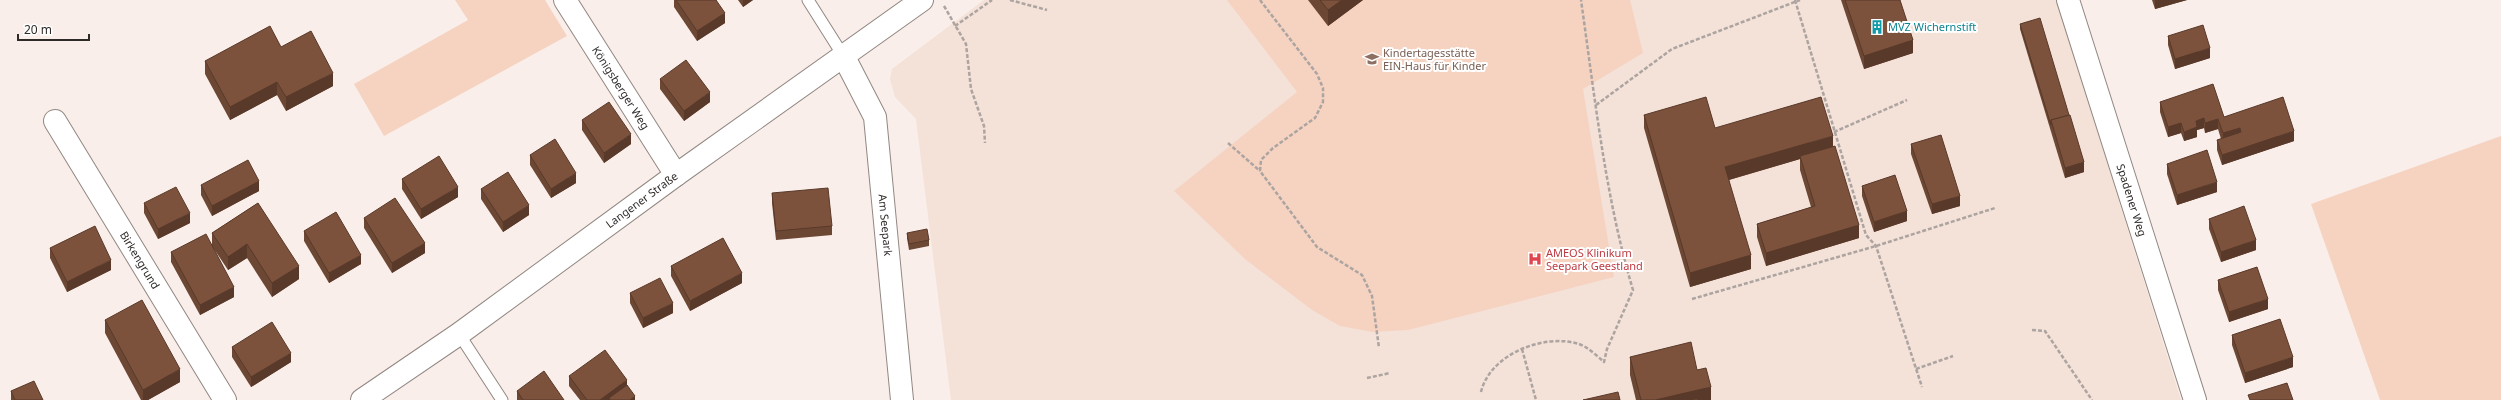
<svg xmlns="http://www.w3.org/2000/svg" width="2501" height="400" font-family="'Noto Sans',sans-serif">
  <rect width="100%" height="100%" fill="#f9eee9"/>
  <path fill="#f4e1d8" d="M984 0H2056L2181 400H951L916 119 895 97 890 79 892 69Z"/>
  <g fill="#f6d3c1">
    <path d="M455 0H545L567 36 384 136 354 84 468 20Z"/>
    <path d="M1227 0H1630L1643 53 1583 89 1614 277 1408 330 1372 332 1340 326 1312 310 1245 259 1174 191 1297 92Z"/>
    <path d="M2501 136V400H2380L2311 204Z"/>
  </g>
  <g fill="none" stroke-linecap="round" stroke-linejoin="round">
    <defs>
      <g id="service">
        <path d="M808 0 844 57"/>
        <path d="M459 334 502 400"/>
      </g>
      <g id="minor">
        <path id="s1" d="M565 0 676 175"/>
        <path id="s2" d="M2068 0 2195 400"/>
        <path id="s3" d="M844 57 875 117 902 400"/>
        <path id="s4" d="M55 121 225 400"/>
      </g>
      <g id="secondary">
        <path id="s5" d="M362 400 459 334 676 175 922 0"/>
      </g>
    </defs>
    <use href="#service" stroke="#928883" stroke-width="13"/>
    <use href="#minor" stroke="#928883" stroke-width="24"/>
    <use href="#secondary" stroke="#928883" stroke-width="24"/>
    <g stroke="#aca4a0" stroke-width="2.5" stroke-dasharray="4 2" stroke-linecap="butt">
      <path d="M1010 0 1047 10"/>
      <path d="M1260 0 1317 74 1323 88V102L1315 118 1273 148 1261 160 1260 171 1317 247 1362 275 1372 296 1379 348"/>
      <path d="M1795 0 1866 235 1876 246 1922 387"/>
      <path d="M944 6 966 44 971 89 984 126 985 143"/>
      <path d="M955 26 992 0"/>
      <path d="M1596 105 1672 49 1800 0"/>
      <path d="M1834 132 1907 100"/>
      <path d="M1228 143 1260 171"/>
      <path d="M1692 299 1876 246 1995 208"/>
      <path d="M2032 330 2045 331 2092 400"/>
      <path d="M1522 349 1536 400"/>
      <path d="M1916 369 1953 356"/>
      <path d="M1367 378 1390 373"/>
      <path d="M1481 392C1490 354 1544 333 1579 344 1588 347 1597 356 1604 362L1607 349 1633 290C1605 196 1595 98 1581 0"/>
    </g>
    <use href="#service" stroke="#fff" stroke-width="11"/>
    <use href="#minor" stroke="#fff" stroke-width="22"/>
    <use href="#secondary" stroke="#fff" stroke-width="22"/>
  </g>
  <g fill="#6c4734">
    <path d="M674 0H716L725 23 697 41 674 7Z"/>
    <path d="M738 0H753L743 7Z"/>
    <path d="M1308 0H1363L1328 26Z"/>
    <path d="M1841 0H1900L1913 53 1864 69Z"/>
    <path d="M2152 0H2187L2155 9Z"/>
    <path d="M2020 24 2084 172 2065 178 2020 29Z"/>
    <path d="M2168 36 2210 58 2175 69 2168 45Z"/>
    <path d="M281 47 333 86 286 111 277 95 230 120 205 74V61Z"/>
    <path d="M660 79 710 102 684 121 660 89Z"/>
    <path d="M2160 102 2224 117 2294 141 2222 165 2217 150V140L2221 139 2218 129 2205 133 2204 128 2197 130V137L2184 141 2181 133 2168 137 2160 112Z"/>
    <path d="M1644 115 1715 128 1833 146 1859 238 1766 266 1757 237V224L1811 207 1800 170V159L1729 180 1751 269 1690 287 1644 128Z"/>
    <path d="M582 120 631 144 604 163 582 130Z"/>
    <path d="M1911 144 1960 206 1932 214 1911 154Z"/>
    <path d="M530 155 576 183 551 198 530 165Z"/>
    <path d="M2167 164 2217 192 2177 205 2167 174Z"/>
    <path d="M402 179 458 197 421 219 402 189Z"/>
    <path d="M201 185 259 191 212 216 201 195Z"/>
    <path d="M1862 186 1907 221 1874 232 1862 196Z"/>
    <path d="M481 189 529 215 503 232 481 199Z"/>
    <path d="M772 193 832 226V235L776 240 772 203Z"/>
    <path d="M144 203 190 223 158 239 144 213Z"/>
    <path d="M258 203 299 279 272 297 247 258 228 270 214 249 234 297 200 315 171 262V252L212 245V233Z"/>
    <path d="M364 218 425 253 392 273 364 228Z"/>
    <path d="M2209 219 2256 250 2221 262 2209 229Z"/>
    <path d="M304 231 361 264 329 283 304 241Z"/>
    <path d="M907 233 929 240V246L909 250 907 238Z"/>
    <path d="M50 248 111 270 67 292 50 258Z"/>
    <path d="M671 266 742 283 690 311 671 276Z"/>
    <path d="M2218 280 2268 309 2229 322 2218 290Z"/>
    <path d="M630 293 673 313 643 328 630 303Z"/>
    <path d="M105 320 180 382 148 400H141L105 333Z"/>
    <path d="M2232 335 2293 367 2245 383 2232 345Z"/>
    <path d="M232 347 291 362 251 387 232 357Z"/>
    <path d="M1630 357 1697 370 1711 400H1636L1630 375Z"/>
    <path d="M569 376 627 385 635 400H580L569 386Z"/>
    <path d="M11 391 43 400H11Z"/>
    <path d="M517 391 564 400H517Z"/>
  </g>
  <g fill="#58392a">
    <path d="M743 0H753L743 7Z"/>
    <path d="M1342 0H1363L1328 26V10Z"/>
    <path d="M2155 0H2187L2155 9Z"/>
    <path d="M725 13V23L697 41V31Z"/>
    <path d="M1913 40V53L1864 69V56Z"/>
    <path d="M2210 48V58L2175 69V59Z"/>
    <path d="M333 73V86L286 111V97Z"/>
    <path d="M277 82V95L230 120V107Z"/>
    <path d="M710 92V102L684 121V111Z"/>
    <path d="M2204 118V128L2197 130V137L2184 141V132L2196 121Z"/>
    <path d="M2218 119V129L2205 133V123Z"/>
    <path d="M2181 123V133L2168 137V127Z"/>
    <path d="M2240 128V137L2223 143V133Z"/>
    <path d="M2294 131V141L2222 165V155Z"/>
    <path d="M631 134V144L604 163V153Z"/>
    <path d="M1833 136V149L1800 156V159L1725 181V167Z"/>
    <path d="M2084 162V172L2065 178V168Z"/>
    <path d="M576 173V183L551 198V189Z"/>
    <path d="M259 181V191L212 216V206Z"/>
    <path d="M2217 182V192L2177 205V195Z"/>
    <path d="M458 187V197L421 219V209Z"/>
    <path d="M1960 196V206L1932 214V204Z"/>
    <path d="M529 205V215L503 232V222Z"/>
    <path d="M1907 211V221L1874 232V222Z"/>
    <path d="M190 213V223L158 239V229Z"/>
    <path d="M1859 225V238L1766 266V253Z"/>
    <path d="M2256 240V250L2221 262V252Z"/>
    <path d="M425 243V253L392 273V263Z"/>
    <path d="M247 244V258L228 270V257Z"/>
    <path d="M361 255V264L329 283V273Z"/>
    <path d="M1751 255V269L1690 287V273Z"/>
    <path d="M111 260V270L67 292V282Z"/>
    <path d="M299 266V279L272 297V283Z"/>
    <path d="M742 273V283L690 311V301Z"/>
    <path d="M234 287V297L200 315V305Z"/>
    <path d="M2268 299V309L2229 322V312Z"/>
    <path d="M673 303V313L643 328V318Z"/>
    <path d="M291 353V362L251 387V377Z"/>
    <path d="M2293 357V367L2245 383V373Z"/>
    <path d="M180 369V382L148 400H143V390Z"/>
    <path d="M627 380V390L609 398V400H600Z"/>
    <path d="M1711 387V400H1655Z"/>
    <path d="M635 396V400H630Z"/>
  </g>
  <g fill="#7d523c" stroke="#58392a">
    <path d="M676 0H716L725 13 697 31Z"/>
    <path d="M1320 0H1342L1328 10Z"/>
    <path d="M1845 0H1900L1913 40 1864 56Z"/>
    <path d="M2040 18 2069 115 2051 120V125L2020 24Z"/>
    <path d="M2203 25 2210 48 2175 59 2168 36Z"/>
    <path d="M270 26 281 47 311 31 333 73 286 97 277 82 230 107 205 61Z"/>
    <path d="M686 60 710 92 684 111 660 79Z"/>
    <path d="M2213 84 2224 117 2283 97 2294 131 2222 155 2217 140 2241 132 2240 128 2223 133 2218 119 2205 123 2204 118 2196 121 2197 127 2184 132 2181 123 2168 127 2160 102Z"/>
    <path d="M1706 97 1715 128 1821 97 1833 136 1725 167 1751 255 1690 273 1644 115Z"/>
    <path d="M609 102 631 134 604 153 582 120Z"/>
    <path d="M2070 115 2084 162 2065 168 2051 120Z"/>
    <path d="M1941 135 1960 196 1932 204 1911 144Z"/>
    <path d="M555 139 576 173 551 189 530 155Z"/>
    <path d="M1835 146 1859 225 1766 253 1757 224 1815 206 1800 156Z"/>
    <path d="M2207 150 2217 182 2177 195 2167 164Z"/>
    <path d="M439 156 458 187 421 209 402 179Z"/>
    <path d="M248 160 259 181 212 206 201 185Z"/>
    <path d="M508 172 529 205 503 222 481 189Z"/>
    <path d="M1895 175 1907 211 1874 222 1862 186Z"/>
    <path d="M176 187 190 213 158 229 144 203Z"/>
    <path d="M828 188 832 226 776 231 772 193Z"/>
    <path d="M395 198 425 243 392 263 364 218Z"/>
    <path d="M258 203 299 266 272 283 247 244 228 257 212 233Z"/>
    <path d="M2244 206 2256 240 2221 252 2209 219Z"/>
    <path d="M336 212 361 255 329 273 304 231Z"/>
    <path d="M95 226 111 260 67 282 50 248Z"/>
    <path d="M927 229 929 240 909 244 907 233Z"/>
    <path d="M206 234 234 287 200 305 171 252Z"/>
    <path d="M723 238 742 273 690 301 671 266Z"/>
    <path d="M2257 267 2268 299 2229 312 2218 280Z"/>
    <path d="M660 278 673 303 643 318 630 293Z"/>
    <path d="M142 300 180 369 143 390 105 320Z"/>
    <path d="M2280 319 2293 357 2245 373 2232 335Z"/>
    <path d="M272 322 291 353 251 377 232 347Z"/>
    <path d="M1691 342 1697 370 1706 368 1711 387 1655 400H1641L1630 357Z"/>
    <path d="M605 350 627 380 600 400H587L569 376Z"/>
    <path d="M544 371 564 400H523L517 391Z"/>
    <path d="M34 381 43 400H15L11 391Z"/>
    <path d="M2287 383 2293 400H2250L2248 395Z"/>
    <path d="M627 385 635 396 630 400H610L609 398Z"/>
    <path d="M1618 392 1620 400H1583Z"/>
    <path d="M1698 398V400H1690Z"/>
  </g>
  <defs>
    <symbol id="building-bare" viewBox="-9 -9 18 18"><path d="M-4-6H4V6H1V3H-1V6H-4ZM-2.5-4.3h1.7v1.8h-1.7ZM.8-4.3h1.7v1.8H.8ZM-2.5-1h1.7V.8h-1.7ZM.8-1h1.7V.8H.8Z" fill="#0f9aa8" stroke="#fff" stroke-width="2.5" paint-order="stroke"/></symbol>
    <symbol id="school-bare" viewBox="-9 -9 18 18"><path d="M0-5L7-2L0 1L-7-2ZM-4 1L0 2.5L4 1V4Q0 6-4 4Z" fill="#8d6e63" stroke="#fff" stroke-width="2.5" paint-order="stroke"/></symbol>
    <symbol id="hospital-bare" viewBox="-9 -9 18 18"><path d="M-5-5h3v3.5h4V-5h3V5h-3V1.5h-4V5h-3Z" fill="#e0444e" stroke="#fff" stroke-width="2.5" paint-order="stroke"/></symbol>
  </defs>
  <g fill-rule="evenodd">
    <use href="#building-bare" x="1867" y="17" width="20" height="20"/>
    <use href="#school-bare" x="1362" y="49" width="20" height="20"/>
    <use href="#hospital-bare" x="1525" y="249" width="20" height="20"/>
  </g>
  <g text-anchor="middle" stroke-width="4" stroke-linejoin="round" paint-order="stroke">
    <g font-size="11" fill="#0d838f" stroke="#fff" text-anchor="start">
      <text x="1888" y="31">MVZ Wichernstift</text>
    </g>
    <g font-size="11" fill="#785e54" stroke="#fff" text-anchor="start">
      <text x="1383" y="57">Kindertagesstätte<tspan x="1383" dy="13">EIN-Haus für Kinder</tspan></text>
    </g>
    <g font-size="11" fill="#2e2a28" stroke="#fff">
      <text dy="4" stroke="none"><textPath href="#s1" startOffset="104">Königsberger Weg</textPath></text>
      <text dy="4" stroke="none"><textPath href="#s5" startOffset="344">Langener Straße</textPath></text>
      <text dy="4" stroke="none"><textPath href="#s2" startOffset="210">Spadener Weg</textPath></text>
      <text dy="4" stroke="none"><textPath href="#s3" startOffset="176">Am Seepark</textPath></text>
      <text dy="4" stroke="none"><textPath href="#s4" startOffset="163">Birkengrund</textPath></text>
    </g>
    <g font-size="11" fill="#be3a42" stroke="#fff" text-anchor="start">
      <text x="1546" y="257">AMEOS Klinikum<tspan x="1546" dy="13">Seepark Geestland</tspan></text>
    </g>
  </g>
  <path d="M18 34v6h71v-6" fill="none" stroke="#2e2a28" stroke-width="2"/>
  <text x="24" y="34" font-size="12" fill="#2e2a28" stroke="#ffffff" stroke-width="3" paint-order="stroke">20 m</text>
</svg>
